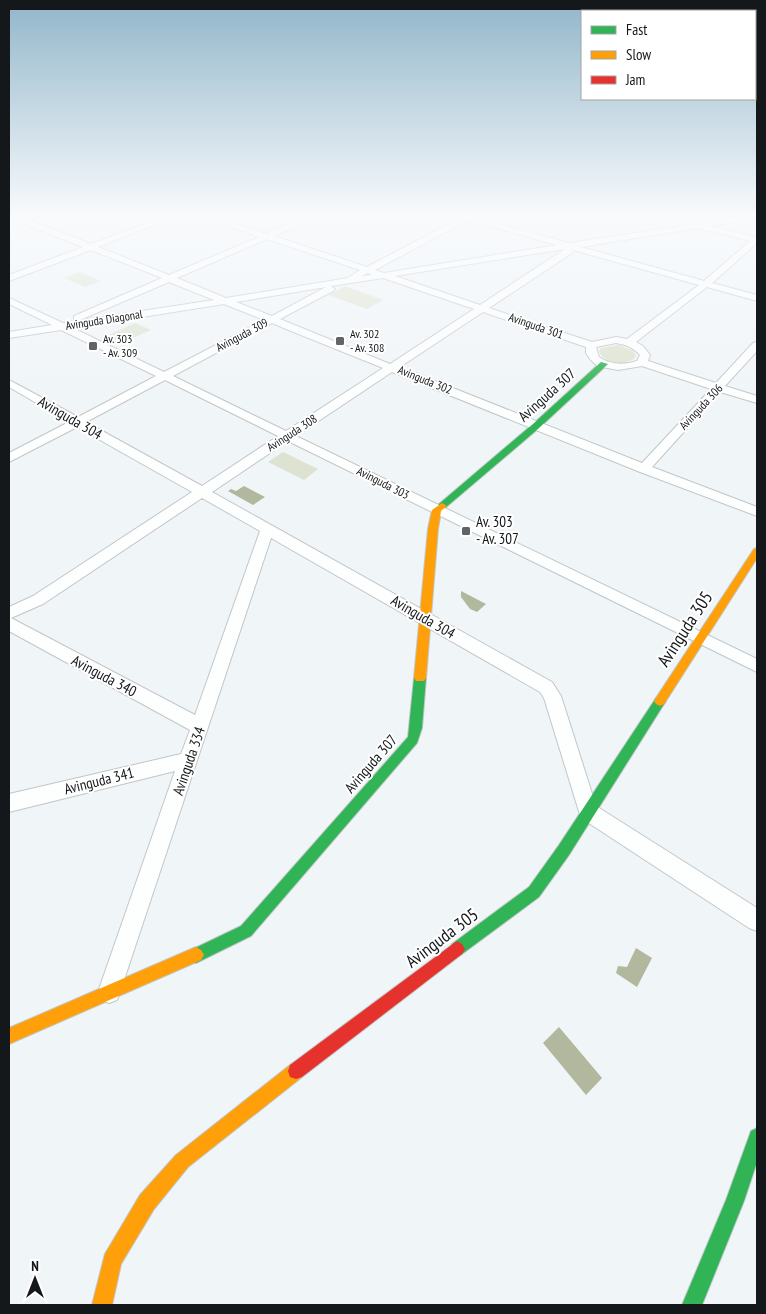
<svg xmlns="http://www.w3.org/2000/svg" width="766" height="1314" font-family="'PT Sans Narrow',sans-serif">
  <rect width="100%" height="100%" fill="#f0f5f8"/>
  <g fill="#dde3d0">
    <path d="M80 272 101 281 85 287 64 278Z"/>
    <path d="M345 286 383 300 367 309 328 295Z"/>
    <path d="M135 323 151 330 117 345 102 338Z"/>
    <path d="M619 345 633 351 636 356 634 359C623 365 604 364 599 351L601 348Z"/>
    <path d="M283 452 318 469 304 480 268 462Z"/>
  </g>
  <g fill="#b2b89d">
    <path d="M244 486 265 497 253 505 228 491 231 489 236 491Z"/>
    <path d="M461 591 486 604 477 612 470 609 461 597Z"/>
    <path d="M636 948 652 958 637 987 616 973 618 966 627 967Z"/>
    <path d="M559 1027 602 1078 586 1095 543 1043Z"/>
  </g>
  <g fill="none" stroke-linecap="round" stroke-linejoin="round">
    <defs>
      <path id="street" d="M9 213 22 218 36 213H47L29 220 91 244 173 213H184L98 247 169 275 259 237 193 213H204L266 234 315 213H325L274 236 367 267 460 218 446 213 466 215 480 213 474 217 569 243 687 225 669 220 619 215 615 213 669 216 698 223 757 214V218L710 226 757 237V243L712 283 757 295V301L707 287 636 342 643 346 650 355 648 361 716 383 753 343 757 342V351L725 386 757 396V403L720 392 652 467 757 507V516L640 472 392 372 296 436 757 659V672L288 441 212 492 552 682 561 696 596 806 757 908V931L749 928 581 818 544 698 540 692 271 538 120 992 117 1000 109 1003 101 1000 98 992 175 771 9 812V794L181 754 190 730 9 631V607L33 596 192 492 77 427 9 462V453L69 422 9 387V380L78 417 156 376 61 330 9 338V332L52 325 9 304V298L63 323 214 300 169 282 80 320H74V316L162 278 91 250 9 281V275L83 247 22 223 14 224 15 220 9 218ZM468 220 557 245 384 273 375 270ZM698 228 750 241 704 281 581 247ZM267 239 360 270 348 278 226 298 177 278ZM565 249 480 305 395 276ZM573 250 699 285 627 339 616 337 592 342 489 308 572 253ZM368 273 372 275 362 276ZM383 278 474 309 390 364 280 319 333 291 335 289 331 286ZM326 287 272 316 236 302ZM224 304 264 320 164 372 73 328ZM483 312 586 347V353L590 359 597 366 618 370 642 366 711 389 642 463 400 367ZM272 323 286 329 383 368 286 431 173 376ZM616 343C626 345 633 347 640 355L637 361C624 365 611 365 599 357L596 347ZM165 380 278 436 202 486 86 422ZM202 498 260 531 195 715 11 618 43 604Z"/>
      <g id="fast">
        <path d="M601 362 608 364 539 428 445 508H439V504L533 424Z"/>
        <path d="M420 673 424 675 426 678 422 728 417 743 251 936 196 963 191 960 188 955 191 950 241 926 408 737 414 678 416 675Z"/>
        <path d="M660 696 664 698 666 701 664 704 569 855 539 897 462 954 457 957 452 954 449 949 452 944 529 887 559 845 656 698Z"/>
        <path d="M757 1128V1162L744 1201 702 1305H682L726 1200 751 1131Z"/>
      </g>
      <g id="slow">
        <path d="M442 503 447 506 441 511 438 529 426 678 424 681H416L414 678 428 529 432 510Z"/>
        <path d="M757 548V558L664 704 660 706 656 704 654 701 656 698 754 549Z"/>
        <path d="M196 947 201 950 204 955 201 960 9 1044V1028Z"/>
        <path d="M296 1063 302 1065 304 1071 302 1077 188 1167 154 1209 121 1264 112 1305H92L105 1254 140 1195 176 1155 290 1065Z"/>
      </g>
      <path id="jam" d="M457 941 462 944 465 949 462 954 302 1077 296 1079 290 1077 288 1071 290 1065Z"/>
    </defs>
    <use href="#street" stroke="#c2c6c9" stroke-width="2"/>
    <use href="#fast" stroke="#c2c6c9" stroke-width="2"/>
    <use href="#slow" stroke="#c2c6c9" stroke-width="2"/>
    <use href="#jam" stroke="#c2c6c9" stroke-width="2"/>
    <use href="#street" fill="#fdfefe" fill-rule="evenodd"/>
    <use href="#fast" fill="#30b455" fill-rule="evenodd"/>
    <use href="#slow" fill="#ff9f0a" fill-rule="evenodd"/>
    <use href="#jam" fill="#e5322d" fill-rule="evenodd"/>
  </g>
  <linearGradient id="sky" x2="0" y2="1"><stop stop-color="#92b6ca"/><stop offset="0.54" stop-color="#f8fafc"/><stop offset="1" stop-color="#f8fafc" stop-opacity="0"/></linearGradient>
  <rect width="766" height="397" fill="url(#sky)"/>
  <g fill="#626568" stroke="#fff" stroke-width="2">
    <rect x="335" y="336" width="10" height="10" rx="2.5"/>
    <rect x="88" y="341" width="10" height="10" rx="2.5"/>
    <rect x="461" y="526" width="10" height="10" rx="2.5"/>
  </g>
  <g text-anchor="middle" stroke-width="4" stroke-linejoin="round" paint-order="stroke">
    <g font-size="12" fill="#15181a" stroke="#fff">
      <text transform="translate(104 320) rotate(-9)" y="4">Avinguda Diagonal</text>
      <text transform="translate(536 326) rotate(19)" y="4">Avinguda 301</text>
      <text transform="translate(242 335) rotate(-28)" y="4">Avinguda 309</text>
      <text transform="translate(425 380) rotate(22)" y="4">Avinguda 302</text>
      <text transform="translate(701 407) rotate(-47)" y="4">Avinguda 306</text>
      <text transform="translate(292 433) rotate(-33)" y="4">Avinguda 308</text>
      <text transform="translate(383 483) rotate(27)" y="4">Avinguda 303</text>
    </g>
    <g font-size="12" fill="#15181a" stroke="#fff" text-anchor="start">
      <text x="350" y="338">Av. 302<tspan x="350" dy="14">- Av. 308</tspan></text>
      <text x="103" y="343">Av. 303<tspan x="103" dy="14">- Av. 309</tspan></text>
    </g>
    <g font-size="15" fill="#15181a" stroke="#fff">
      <text transform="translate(547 395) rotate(-42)" y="5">Avinguda 307</text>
      <text transform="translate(70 418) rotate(30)" y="5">Avinguda 304</text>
      <text transform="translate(423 617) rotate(30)" y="5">Avinguda 304</text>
      <text transform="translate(104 676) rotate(28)" y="5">Avinguda 340</text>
      <text transform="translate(189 761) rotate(-71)" y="5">Avinguda 334</text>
      <text transform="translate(371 764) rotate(-49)" y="5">Avinguda 307</text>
      <text transform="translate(99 781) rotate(-14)" y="5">Avinguda 341</text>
    </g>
    <g font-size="15" fill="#15181a" stroke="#fff" text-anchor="start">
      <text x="476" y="527">Av. 303<tspan x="476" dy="17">- Av. 307</tspan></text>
    </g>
    <g font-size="18" fill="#15181a" stroke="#fff">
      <text transform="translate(685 629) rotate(-57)" y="6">Avinguda 305</text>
      <text transform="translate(442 938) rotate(-37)" y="6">Avinguda 305</text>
    </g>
  </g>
  <rect width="766" height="1314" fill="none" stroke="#15181a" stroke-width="20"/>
  <rect x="581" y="10" width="175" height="90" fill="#ffffff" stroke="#a1a3a3"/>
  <rect x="591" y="26" width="25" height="8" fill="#30b455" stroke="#a1a3a3"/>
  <text x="626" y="35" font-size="15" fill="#15181a">Fast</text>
  <rect x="591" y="51" width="25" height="8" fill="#ff9f0a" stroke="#a1a3a3"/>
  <text x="626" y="60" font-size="15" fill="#15181a">Slow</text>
  <rect x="591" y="76" width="25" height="8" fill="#e5322d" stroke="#a1a3a3"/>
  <text x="626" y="85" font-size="15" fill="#15181a">Jam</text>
  <g transform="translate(35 1279)" stroke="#ffffff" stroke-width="4" paint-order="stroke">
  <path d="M0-4L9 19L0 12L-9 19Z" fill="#15181a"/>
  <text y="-8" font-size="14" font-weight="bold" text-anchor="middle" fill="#15181a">N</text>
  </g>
</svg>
